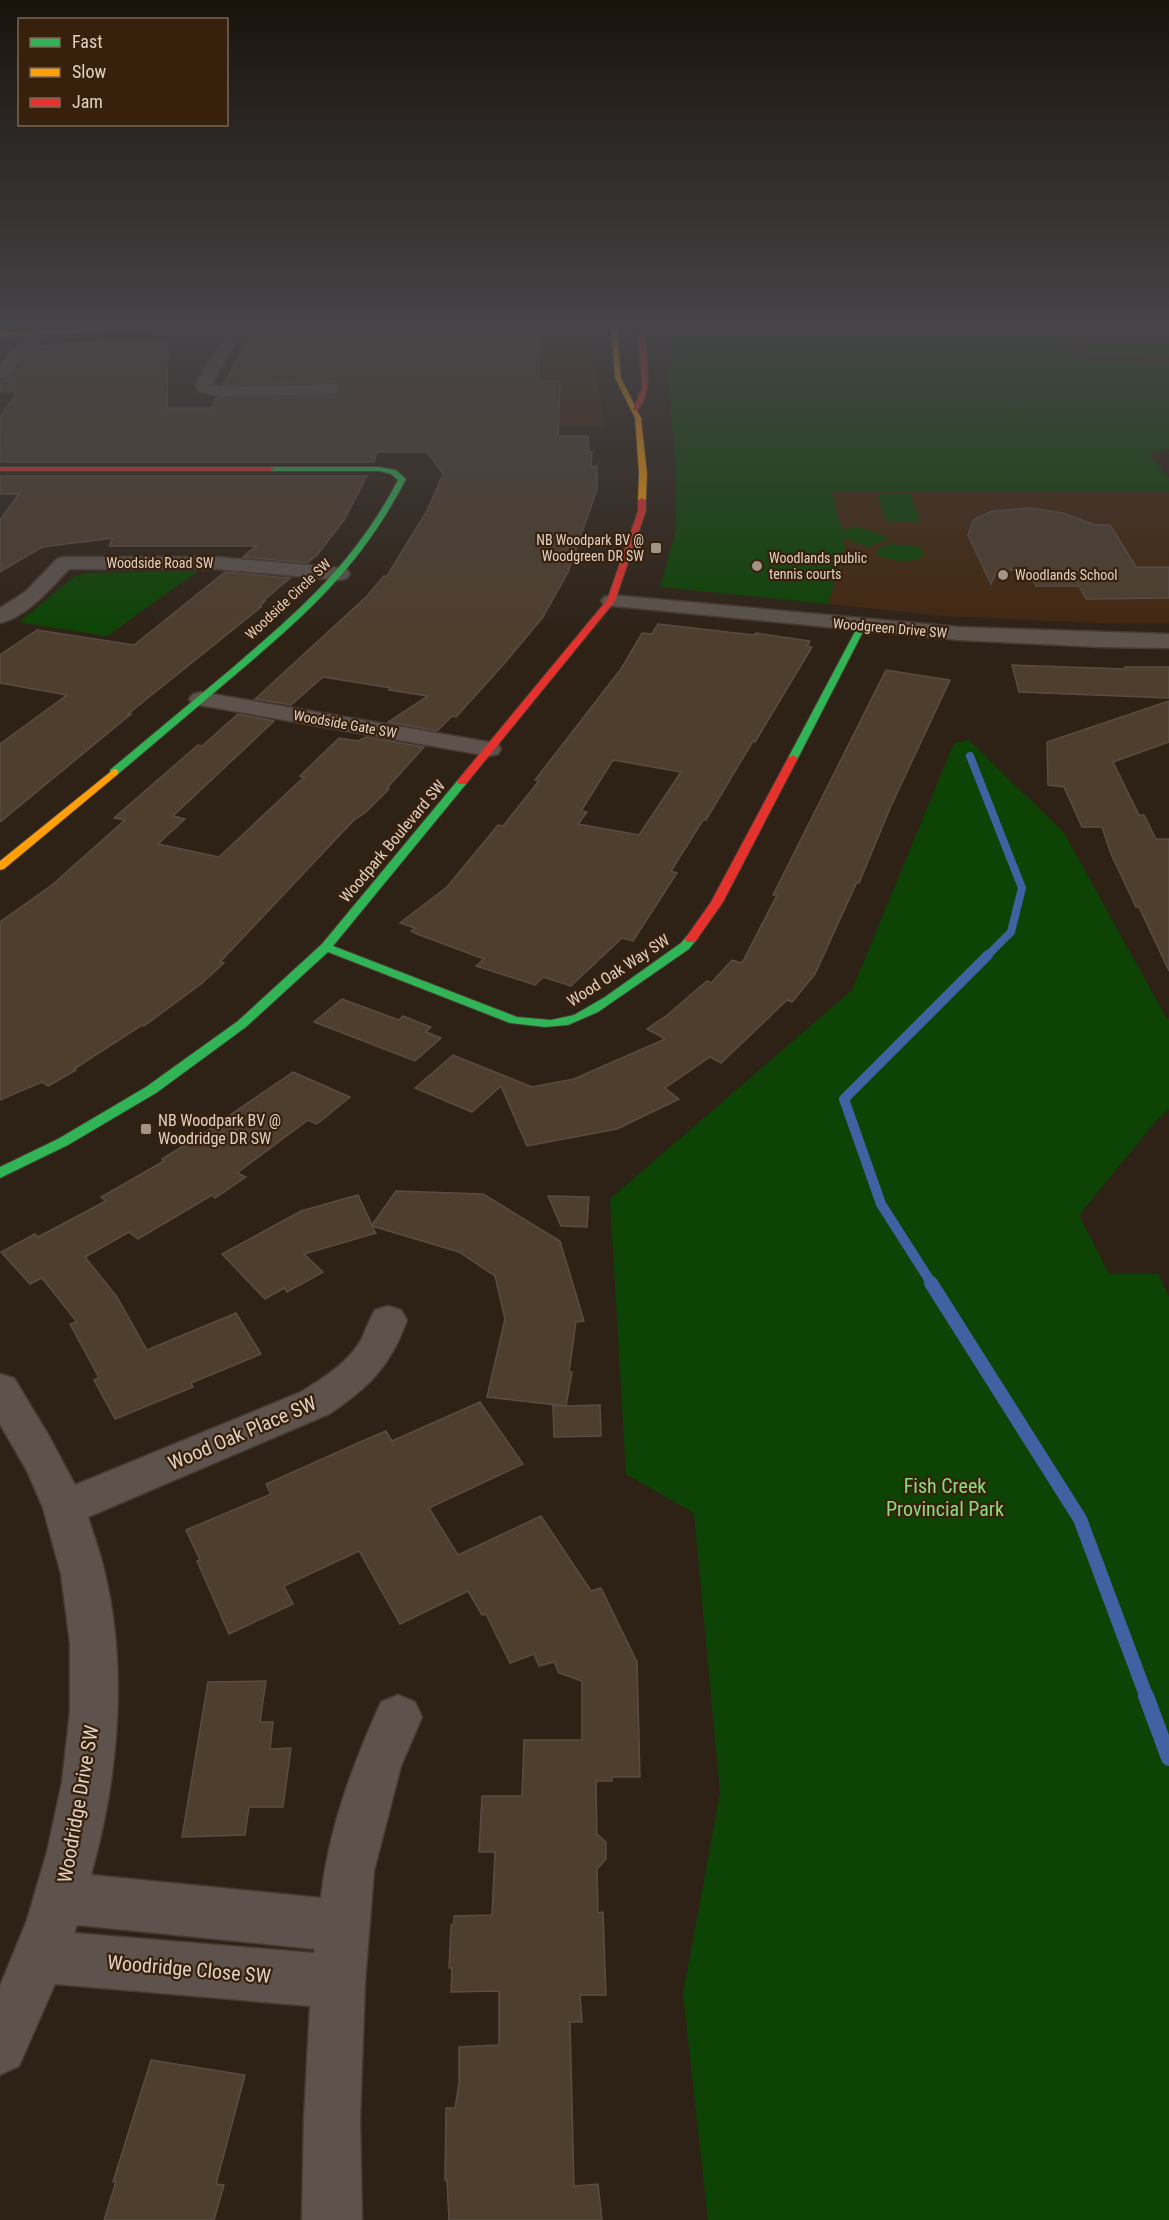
<svg xmlns="http://www.w3.org/2000/svg" width="1169" height="2220" font-family="'Roboto Condensed',sans-serif">
  <rect width="100%" height="100%" fill="#2e2216"/>
  <g fill="#42270f">
    <path d="M474 329H586L606 427H456Z"/>
    <path d="M832 492H1169V623H1101L943 616 828 604 845 547Z"/>
  </g>
  <g fill="#0d4405">
    <path d="M671 329H1056L1080 361H1169V450L1148 453 1169 478V492H832L842 531 855 526 890 538 869 547 843 538 845 547 828 604 660 587 676 531V474L668 373 674 350Z"/>
    <path d="M1092 340 1169 341V358L1094 356 1086 354 1079 344Z"/>
    <path d="M877 494H910L921 522H886Z"/>
    <path d="M891 544 922 547 923 557C906 565 892 560 875 555L880 548Z"/>
    <path d="M198 571 107 636 19 622 75 576 88 573Z"/>
    <path d="M969 740 1064 833 1167 1019H1169V1109L1156 1121 1079 1215 1109 1274H1158L1169 1297V2220H708L683 1994 720 1793 694 1513 626 1474 610 1199 852 990 954 743Z"/>
  </g>
  <g fill="none" stroke-linecap="round" stroke-linejoin="round">
    <path stroke="#4161a3" stroke-width="8" d="M970 756 1022 888 1011 932 987 956"/>
    <path stroke="#4161a3" stroke-width="10" d="M932 1284 881 1204 844 1099 988 955"/>
    <path stroke="#4161a3" stroke-width="14" d="M931 1283 1080 1519 1147 1698"/>
    <path stroke="#4161a3" stroke-width="16" d="M1146 1696 1169 1758"/>
  </g>
  <g fill="#4e3e2e" stroke="#584d44" stroke-width="1.5" fill-rule="evenodd">
    <path d="M538 329 537 336 541 337 538 382H560L558 436H588L589 452H592L591 466H597V489L568 572 543 617 503 665 456 717 452 716 437 731 388 722 428 696 389 690 391 688 323 677 291 705 255 699 366 597 384 576H387L427 511 443 474 427 452H377L374 462H0V417L17 392H0V381L8 379 36 347 75 343 168 341 167 408H211L216 398 334 396 344 390 334 382 223 385 251 334 321 333 322 331 372 330Z"/>
    <path d="M0 476H367L344 520 317 555 307 563 243 557 256 546H109L113 538 42 547 0 572V520L19 494H0Z"/>
    <path d="M1029 508 1063 513 1095 525H1110L1136 567H1169V598L1086 599 1079 586H1036L1027 570H997L991 584 968 535 973 521 978 517 993 511Z"/>
    <path d="M225 572 290 578 263 601H265L259 607H261L128 714H131L0 822V744L67 695 0 683V655L37 630 134 645Z"/>
    <path d="M658 624 754 635 756 633 810 641 807 646 812 647 755 742 753 741 706 820H703L671 871 677 873 633 941 622 938 571 986 543 977 535 985 476 966 484 959 417 934 411 931 415 928 400 923 447 887 498 825 503 826 539 781 535 780 621 669 642 633 652 634ZM613 760 681 772 639 835 578 824 587 812 581 811Z"/>
    <path d="M1012 665 1126 669 1125 667H1169V698L1019 692Z"/>
    <path d="M886 670 950 680 891 806 859 883 857 882 815 974 792 1002 787 1000 721 1063 710 1057 665 1088 679 1099 617 1129 527 1146 501 1086 472 1112 415 1088 453 1055 532 1087 574 1079 665 1039 647 1029 666 1016 707 981 711 983 732 960 742 963 777 895H773Z"/>
    <path d="M1169 701V742L1113 762 1139 815H1144L1156 839H1169V971L1139 907H1136L1111 854 1102 827H1082L1064 787 1048 785 1047 742Z"/>
    <path d="M238 714 274 721 173 816 185 819 158 844 219 857 304 777 300 776 339 738 358 741 366 737 424 747 387 788 389 789 366 812 353 821 220 962 224 963 201 984 144 1026 142 1025 74 1069 76 1070 48 1086 42 1082 0 1100V922L52 885 125 820 114 818 198 745 202 746Z"/>
    <path d="M342 999 399 1020 403 1016 431 1027 426 1032 441 1038 415 1061 314 1022Z"/>
    <path d="M293 1072 350 1097 317 1124 308 1120 237 1173 246 1177 215 1198 212 1195 138 1239 129 1232 85 1257 117 1297 147 1350 236 1313 261 1354 191 1383 193 1387 115 1419 94 1380 99 1378 70 1324 77 1322 42 1278 30 1284 1 1252 35 1234 38 1237 106 1201 101 1197 164 1161 162 1159 195 1139Z"/>
    <path d="M396 1191 483 1194 560 1241 584 1321 576 1322 569 1372H572L566 1406 600 1405 601 1436 554 1437 553 1406H566L487 1397 505 1319 495 1276 459 1252 372 1226 376 1233 304 1254 323 1272 287 1292 284 1288 265 1299 222 1254 301 1211 358 1195 372 1225Z"/>
    <path d="M548 1196 589 1197 587 1227 561 1226Z"/>
    <path d="M480 1402 523 1464 429 1508 458 1555 541 1516 591 1591 601 1588 637 1662 640 1777H612V1781H596L597 1834 606 1842V1859L597 1869 598 1913 603 1912 606 1995H580L582 2022H570L574 2186 598 2184 602 2220H449L447 2180H445L446 2108H455L459 2083V2047L499 2045V1991L451 1992 452 1968H449L451 1925 454 1924V1916L492 1915 495 1852H479L482 1796H522L524 1740H582V1681L559 1673 554 1662 539 1666 534 1654 510 1663 486 1614 482 1615 468 1591 400 1624 359 1551 284 1586 293 1604 229 1634 197 1561 200 1560 186 1530 271 1494 266 1484 358 1443 386 1431 392 1441Z"/>
    <path d="M266 1681 260 1722H273L270 1749 291 1748 283 1807H249L245 1835 182 1837 208 1682Z"/>
    <path d="M151 2060 245 2075 216 2184 224 2185 214 2220H104L116 2182H113Z"/>
  </g>
  <g fill="none" stroke-linecap="round" stroke-linejoin="round">
    <defs>
      <g id="street">
        <path d="M229 329H243L211 385 222 387 334 384 342 389 334 394 222 397 198 391 195 384Z"/>
        <path d="M37 330 44 334 42 337 6 377 0 379V365L32 331Z"/>
        <path d="M64 557H217L340 568 347 570 350 574 347 578 340 580 217 569H69C50 589 28 616 0 623V608L25 592 57 559Z"/>
        <path d="M611 595 959 627 1169 634V648L1099 647 959 640 604 605 601 601 604 597Z"/>
        <path d="M201 692 489 742 498 744 501 749 498 754 489 756 193 704 189 699 193 694Z"/>
        <path d="M388 1306 401 1310 407 1320C391 1365 369 1388 329 1414L88 1517C94 1536 101 1555 105 1574 128 1672 118 1779 91 1875L321 1898C328 1830 353 1764 381 1702L398 1695 415 1702 422 1717 401 1766 374 1871 365 1982 360 2119 362 2220H302L304 2119 310 2006 55 1984 19 2066 0 2075V1986L27 1920 47 1852 62 1782 70 1712V1643L61 1574 43 1508 27 1471 0 1424V1374L14 1378 49 1436 75 1485 301 1392C323 1378 347 1364 361 1340 366 1330 369 1320 375 1310ZM77 1925 315 1949 314 1953 74 1933Z"/>
      </g>
      <g id="fast">
        <path d="M267 467H379L396 470 406 479C361 566 309 612 236 674 197 707 157 741 118 774H110V770C150 737 190 703 230 670 301 609 354 564 398 480L391 474 379 471H270L266 469Z"/>
        <path d="M862 623 866 626 798 758 797 760H789L788 758 858 626Z"/>
        <path d="M462 779 467 782 466 784 333 946 517 1017 551 1020 574 1015 605 997 681 943 687 936H695L697 939 689 949 598 1012 568 1025 545 1027 510 1023 328 952 246 1027 156 1093 68 1145 0 1178V1167L58 1139 146 1087 238 1021 322 944 458 780Z"/>
      </g>
      <g id="slow">
        <path d="M115 329H161L0 336V332Z"/>
        <path d="M611 329H617L621 378 641 418 647 473 646 500 642 502 638 500 639 473 635 418 615 378Z"/>
        <path d="M114 769 118 770V774L4 869 0 870V861Z"/>
      </g>
      <g id="jam">
        <path d="M638 329H644C646 350 655 397 636 411L633 409 642 388Z"/>
        <path d="M0 467H270L274 469 270 471H0Z"/>
        <path d="M642 498 646 500V511L615 601 466 784H458V780L607 600 638 511V500Z"/>
        <path d="M793 755 798 758 723 902 695 942H687L685 939 711 902 788 758Z"/>
      </g>
    </defs>
    <use href="#street" stroke="#463b33" stroke-width="3"/>
    <use href="#fast" stroke="#463b33" stroke-width="2"/>
    <use href="#slow" stroke="#463b33" stroke-width="2"/>
    <use href="#jam" stroke="#463b33" stroke-width="2"/>
    <use href="#street" fill="#5d534c" fill-rule="evenodd"/>
    <use href="#fast" fill="#30b455" fill-rule="evenodd"/>
    <use href="#slow" fill="#ff9f0a" fill-rule="evenodd"/>
    <use href="#jam" fill="#e5322d" fill-rule="evenodd"/>
  </g>
  <linearGradient id="sky" x2="0" y2="1"><stop stop-color="#19130c"/><stop offset="0.51" stop-color="#464447"/><stop offset="1" stop-color="#464447" stop-opacity="0"/></linearGradient>
  <rect width="1169" height="639" fill="url(#sky)"/>
  <g fill="#a29387" stroke="#38210c" stroke-width="2">
    <rect x="650" y="542" width="12" height="12" rx="3"/>
    <circle cx="757" cy="566" r="6"/>
    <circle cx="1003" cy="575" r="6"/>
    <rect x="140" y="1123" width="12" height="12" rx="3"/>
  </g>
  <g text-anchor="middle" stroke-width="4.5" stroke-linejoin="round" paint-order="stroke">
    <g font-size="14" fill="#e0d0c4" stroke="#38210c" text-anchor="start">
      <text x="644" y="545" text-anchor="end">NB Woodpark BV @<tspan x="644" dy="16">Woodgreen DR SW</tspan></text>
      <text x="769" y="563">Woodlands public<tspan x="769" dy="16">tennis courts</tspan></text>
      <text x="1015" y="580">Woodlands School</text>
    </g>
    <g font-size="14" fill="#e0d0c4" stroke="#38210c">
      <text x="160" y="568">Woodside Road SW</text>
      <text transform="translate(288 599) rotate(-43)" y="5">Woodside Circle SW</text>
      <text transform="translate(890 628) rotate(5)" y="5">Woodgreen Drive SW</text>
      <text transform="translate(345 724) rotate(10)" y="5">Woodside Gate SW</text>
    </g>
    <g font-size="16" fill="#e0d0c4" stroke="#38210c">
      <text transform="translate(392 841) rotate(-50)" y="6">Woodpark Boulevard SW</text>
      <text transform="translate(618 970) rotate(-33)" y="6">Wood Oak Way SW</text>
    </g>
    <g font-size="16" fill="#e0d0c4" stroke="#38210c" text-anchor="start">
      <text x="158" y="1126">NB Woodpark BV @<tspan x="158" dy="18">Woodridge DR SW</tspan></text>
    </g>
    <g font-size="20" fill="#e0d0c4" stroke="#38210c">
      <text transform="translate(242 1433) rotate(-23)" y="7">Wood Oak Place SW</text>
      <text transform="translate(78 1804) rotate(-80)" y="7">Woodridge Drive SW</text>
      <text transform="translate(189 1969) rotate(5)" y="7">Woodridge Close SW</text>
    </g>
    <g font-size="20" fill="#88dd7e" stroke="#38210c">
      <text x="945" y="1493">Fish Creek<tspan x="945" dy="23">Provincial Park</tspan></text>
    </g>
  </g>
  <rect x="18" y="18" width="210" height="108" fill="#38210c" stroke="#7b6756" stroke-width="1.5"/>
  <rect x="30" y="38" width="30" height="9" fill="#30b455" stroke="#7b6756" stroke-width="1.5"/>
  <text x="72" y="48" font-size="18" fill="#e0d0c4">Fast</text>
  <rect x="30" y="68" width="30" height="9" fill="#ff9f0a" stroke="#7b6756" stroke-width="1.5"/>
  <text x="72" y="78" font-size="18" fill="#e0d0c4">Slow</text>
  <rect x="30" y="98" width="30" height="9" fill="#e5322d" stroke="#7b6756" stroke-width="1.5"/>
  <text x="72" y="108" font-size="18" fill="#e0d0c4">Jam</text>
</svg>
